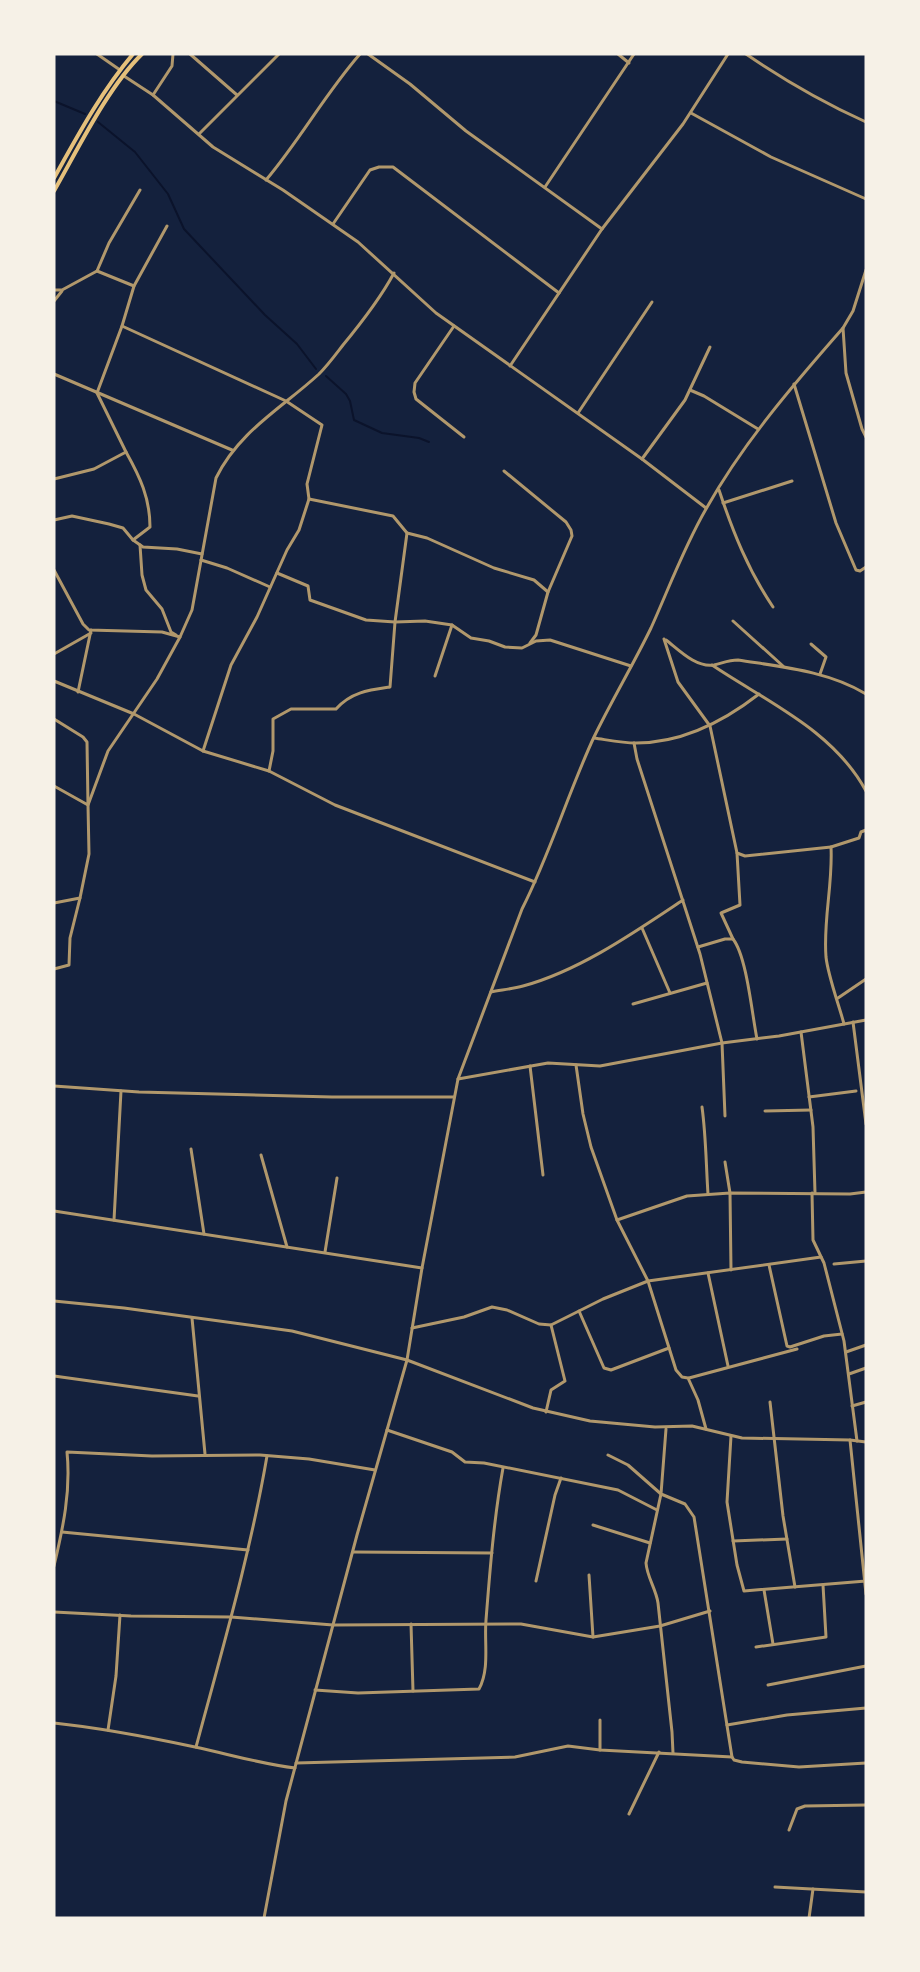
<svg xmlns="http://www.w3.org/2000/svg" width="920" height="1972" font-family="'Public Sans',sans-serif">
  <rect width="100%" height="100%" fill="#14213d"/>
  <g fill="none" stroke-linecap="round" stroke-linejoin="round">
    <g stroke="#0b132b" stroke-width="2">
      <path d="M54 101 85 114"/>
      <path d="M98 122 135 152 168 194 184 229 265 315 297 344 316 369"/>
      <path d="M326 376 346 394 350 401 354 420 382 433 419 438 429 442"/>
    </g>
    <g stroke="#b1986c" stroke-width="3">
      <path d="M97 54 120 70"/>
      <path d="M190 54 237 95"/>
      <path d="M368 54 410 84 466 131 602 229"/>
      <path d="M618 54 629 63"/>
      <path d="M746 54C784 80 824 103 866 122"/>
      <path d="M124 76 153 95 172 66 173 54"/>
      <path d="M153 95 213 147 283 190 358 242 436 313 642 459 706 508"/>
      <path d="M691 113 771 157 866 199"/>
      <path d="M199 134 279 54"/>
      <path d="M266 180C300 140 325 94 360 54"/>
      <path d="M545 187 634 54"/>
      <path d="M333 224 370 170 379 167H393L559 293"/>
      <path d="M866 270 853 311 843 328 846 373 862 429 866 437"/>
      <path d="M97 271 134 286"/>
      <path d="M54 290H62L97 271 109 243 140 190"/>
      <path d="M54 301 62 291"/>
      <path d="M122 326 286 401 322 425 307 484 309 499 299 530 287 550 257 617 231 665 203 751"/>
      <path d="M454 326 415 383 414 392 416 399 464 437"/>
      <path d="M510 366 602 229 683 124 728 54"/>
      <path d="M54 374 232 450"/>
      <path d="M794 384 836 523 856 570 860 571 866 567"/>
      <path d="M690 390 704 396 758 429"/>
      <path d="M578 413 652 302"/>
      <path d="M126 452C140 477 150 498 150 527L133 540"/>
      <path d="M642 459 685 400 710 347"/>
      <path d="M504 471 566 522 571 530 572 536 548 592"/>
      <path d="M54 479 94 469 126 452 97 393 122 326 134 286 167 226"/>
      <path d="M719 490C733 532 748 570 773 607"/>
      <path d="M723 503 792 481"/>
      <path d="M54 520 72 516 109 524 123 528 133 540 143 547 177 549 202 554"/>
      <path d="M407 533 427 538 494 568 534 580 548 592 536 635 530 643"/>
      <path d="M140 545 142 575 146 590 162 609 171 632 176 635"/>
      <path d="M201 560 227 568 270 587"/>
      <path d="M54 570 83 624 89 630 162 632 180 637"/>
      <path d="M277 573 308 586 310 600 366 620 395 622 425 621 452 625 471 638 489 641 505 647 522 648 536 641 550 640 631 666"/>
      <path d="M733 621 783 666"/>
      <path d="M664 639 678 682 710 726 737 853 745 856 831 847C833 884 823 920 826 957 828 976 839 1005 844 1024"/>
      <path d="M666 640C679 650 696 668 714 665 723 663 728 660 738 660 782 667 828 671 866 694"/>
      <path d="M811 644 826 657 820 674"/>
      <path d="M54 654 91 633"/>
      <path d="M712 665C767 702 833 730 866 791"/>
      <path d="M435 676 452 625"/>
      <path d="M54 681 134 714 203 751 269 771 335 805 535 882"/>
      <path d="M78 692 91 630"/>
      <path d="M54 719 83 737 87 742 88 805 54 786"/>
      <path d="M594 738C608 740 622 743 636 743 682 743 723 722 759 694"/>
      <path d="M634 743 637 759 700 954 722 1043 725 1116"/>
      <path d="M269 771 273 751V719L291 709H336C351 692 369 690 390 687L395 622 407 533 393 516 309 499"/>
      <path d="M831 847 859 838 861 832 866 830"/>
      <path d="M54 903 80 898 89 854 88 805 108 751 157 679 180 637 192 610 216 478C239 431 282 408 319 374 328 365 336 354 343 345 362 322 380 299 394 273"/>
      <path d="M642 928 670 993"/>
      <path d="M733 939 721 913 740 905 737 853"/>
      <path d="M698 947 725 939H733C747 957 752 1015 757 1039"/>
      <path d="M54 969 69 965 70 938 80 898"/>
      <path d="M491 992C501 990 512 989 523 986 579 971 635 932 683 900"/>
      <path d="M838 998 866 979"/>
      <path d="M633 1004 707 983"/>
      <path d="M853 1022 866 1124"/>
      <path d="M801 1032 813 1127 815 1193"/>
      <path d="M576 1065 583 1114 591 1147 617 1220 648 1281 676 1370 682 1377 688 1378 698 1400 706 1429"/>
      <path d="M530 1066 543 1175"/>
      <path d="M458 1079 548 1063 600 1066 722 1043 779 1036 866 1020"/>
      <path d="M54 1086 139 1092 332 1097H454"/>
      <path d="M809 1097 856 1091"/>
      <path d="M702 1107C706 1136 706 1164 708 1194"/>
      <path d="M765 1111 811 1110"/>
      <path d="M191 1149 204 1234"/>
      <path d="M261 1155 287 1247"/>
      <path d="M725 1162 730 1193 731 1270"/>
      <path d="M812 1193 813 1240 824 1263 844 1341 857 1441"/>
      <path d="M54 1211 422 1268"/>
      <path d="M114 1220 121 1091"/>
      <path d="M617 1220 687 1196 730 1193 850 1194 866 1192"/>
      <path d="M325 1252 337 1178"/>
      <path d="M834 1264 866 1261"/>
      <path d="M769 1265 787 1346 790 1347 824 1336 842 1334"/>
      <path d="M708 1273 728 1366"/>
      <path d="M54 1301 124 1308 292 1331 407 1360 533 1408 590 1421 655 1427 692 1426 742 1438 850 1440 866 1442"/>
      <path d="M579 1311 604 1368 611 1370 669 1348"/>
      <path d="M192 1318 205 1454"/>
      <path d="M412 1328 464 1317 492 1307 507 1310 539 1324 551 1325 603 1299 648 1281 821 1257"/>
      <path d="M846 1352 866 1345"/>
      <path d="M849 1374 866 1368"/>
      <path d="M54 1376 198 1396"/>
      <path d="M689 1378 797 1349"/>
      <path d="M770 1402 783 1516 795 1587"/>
      <path d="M852 1406 866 1402"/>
      <path d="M546 1412 551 1390 565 1381 551 1325"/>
      <path d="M666 1429 661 1494 685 1504 694 1517 732 1757 734 1760 742 1762 799 1767 866 1763"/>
      <path d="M387 1430 452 1452 465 1462 484 1463 618 1490 657 1510"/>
      <path d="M731 1436 727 1502 737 1565 744 1591 866 1581"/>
      <path d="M850 1440 866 1594"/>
      <path d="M608 1455 628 1465 661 1494 646 1563C647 1577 656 1589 658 1603L672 1732 673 1753"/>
      <path d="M593 1525 650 1543"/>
      <path d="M62 1532 248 1550"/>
      <path d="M733 1541 787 1539"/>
      <path d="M353 1552 492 1553"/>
      <path d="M54 1566C63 1528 71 1491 67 1452L152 1456 260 1455 309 1459 375 1470"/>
      <path d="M589 1575 593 1637"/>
      <path d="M536 1581 555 1495 561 1478"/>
      <path d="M764 1590 773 1644"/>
      <path d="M54 1612 131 1616 231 1617 333 1625 521 1624 593 1637 660 1626 710 1611"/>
      <path d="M411 1624 413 1691"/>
      <path d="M756 1647 826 1637 823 1585"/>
      <path d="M768 1685 866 1666"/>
      <path d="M315 1690 358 1693 479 1689C490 1669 484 1642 486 1620 490 1569 494 1518 503 1468"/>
      <path d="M54 1723C102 1728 148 1737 195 1747 228 1754 261 1764 295 1768"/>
      <path d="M727 1725 787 1715 866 1708"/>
      <path d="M108 1730 116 1676 120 1615"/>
      <path d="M196 1747C222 1650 250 1555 267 1456"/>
      <path d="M600 1750V1720"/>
      <path d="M296 1763 515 1757 568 1746 600 1750 732 1757"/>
      <path d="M629 1814 659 1752"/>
      <path d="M789 1830 797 1809 805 1806 866 1805"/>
      <path d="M775 1887 866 1892"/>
      <path d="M264 1918 286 1801 357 1535 407 1360 422 1268 458 1079 522 909C550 854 568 793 594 737 612 700 633 665 651 628 669 588 684 547 706 509 743 443 793 385 843 328"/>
      <path d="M809 1918 813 1889"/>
    </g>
    <g stroke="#e5c07b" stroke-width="4">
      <path d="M54 178C78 135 101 92 133 54"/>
      <path d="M54 191C78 149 108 87 142 54"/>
    </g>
  </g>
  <rect width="920" height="1972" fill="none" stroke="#f6f1e7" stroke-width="111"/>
</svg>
